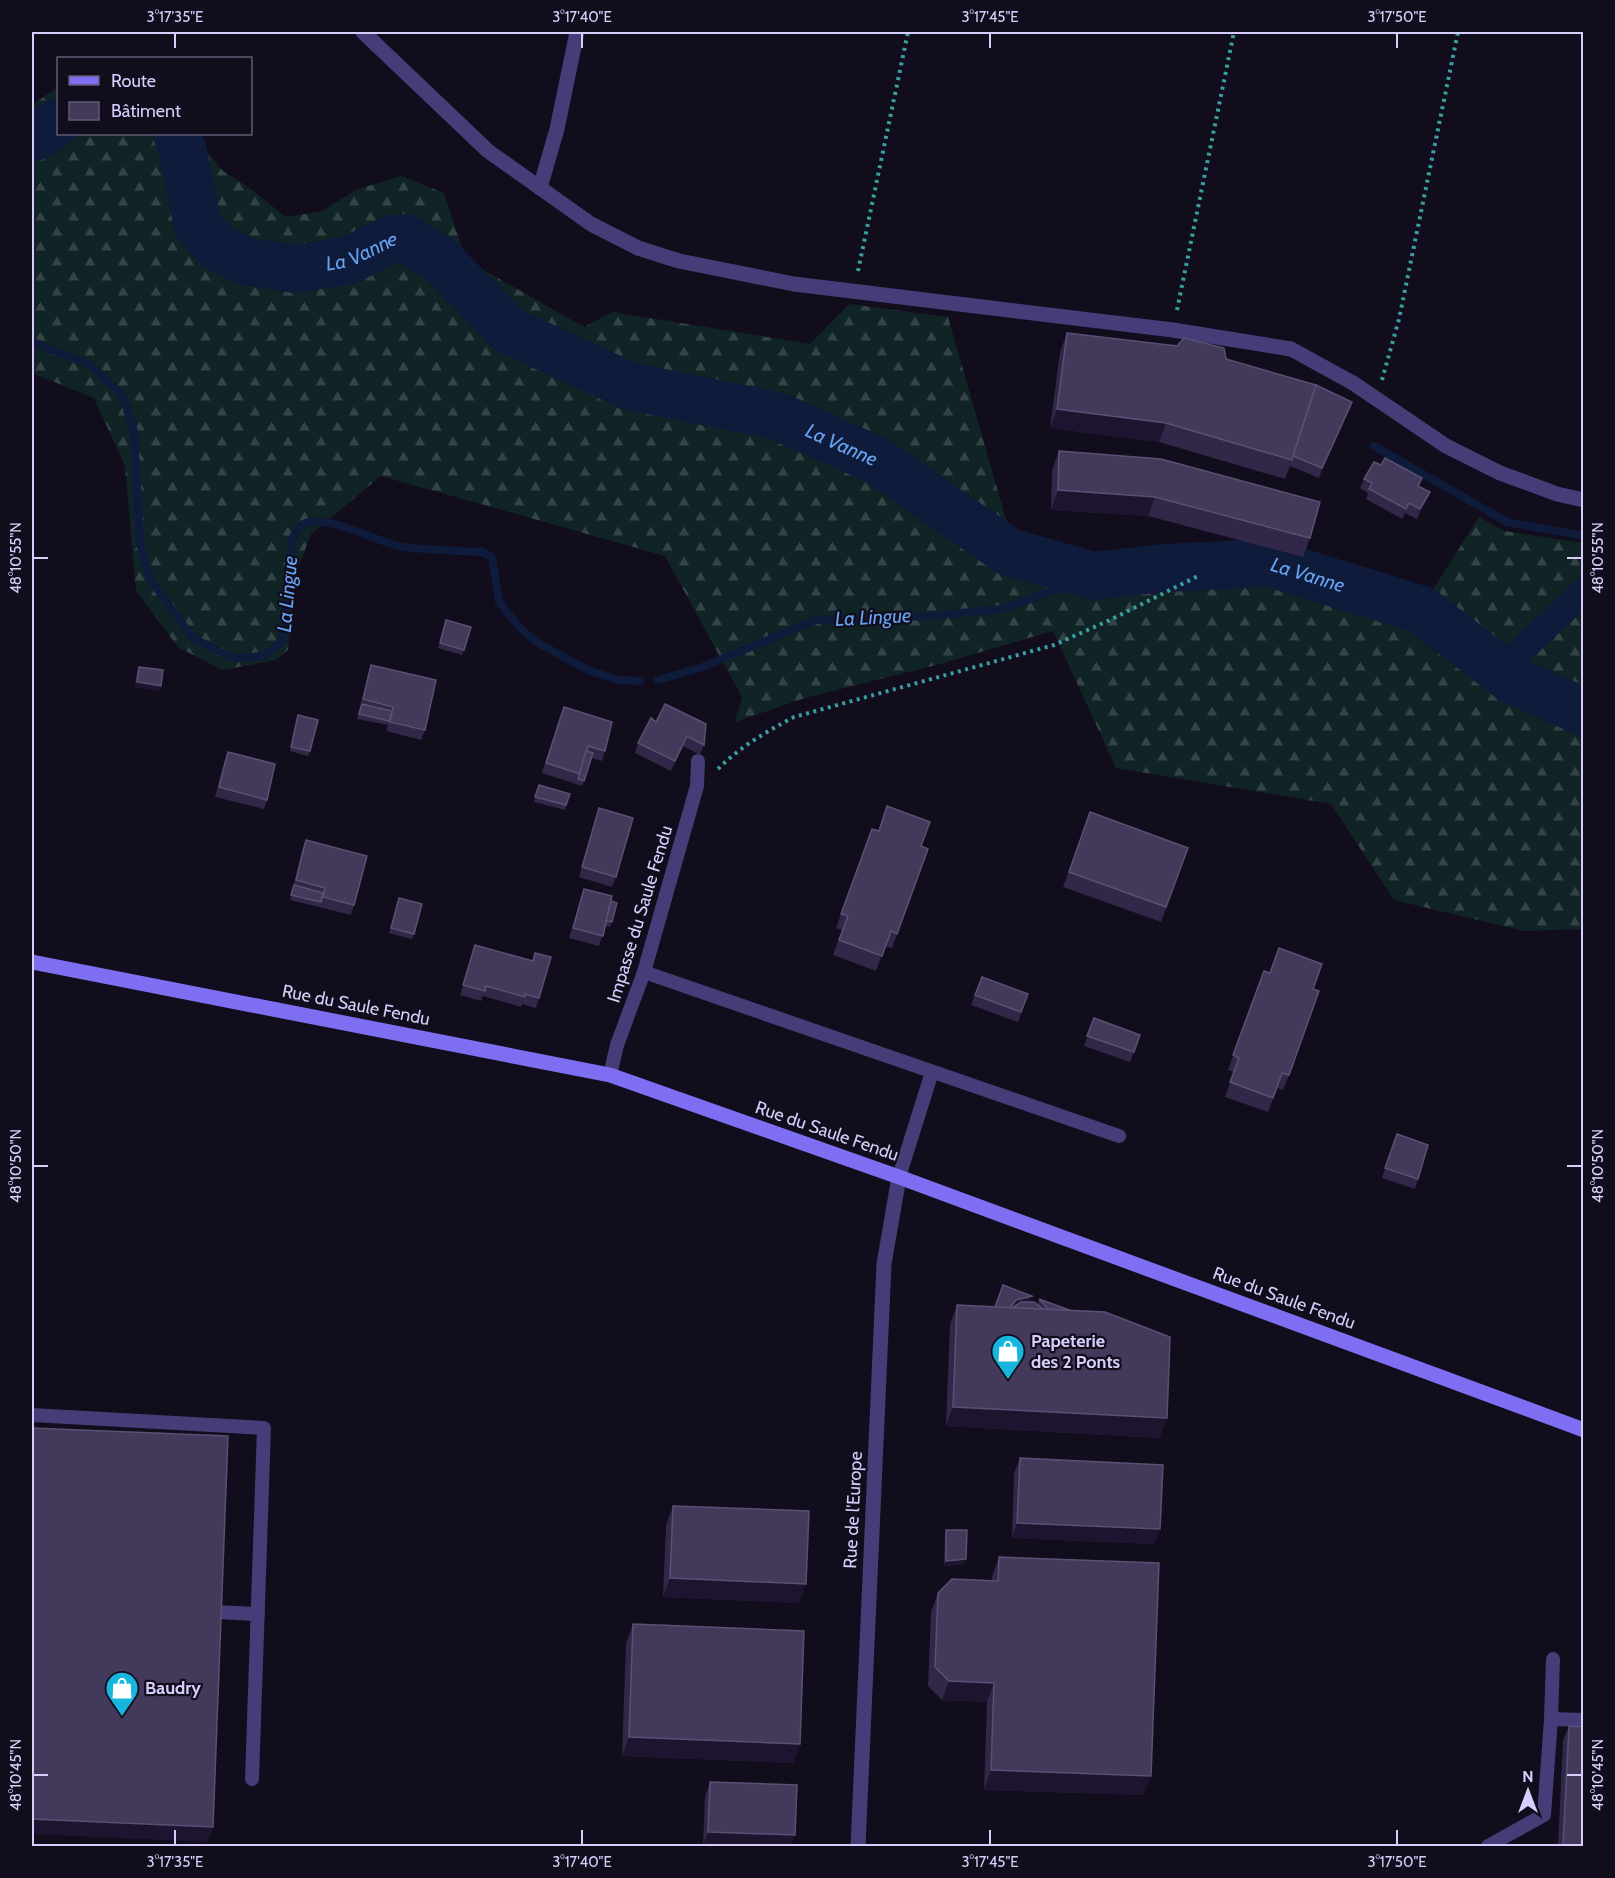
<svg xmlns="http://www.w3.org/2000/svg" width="1615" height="1878" font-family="Cabin,sans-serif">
  <defs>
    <pattern id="forest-firs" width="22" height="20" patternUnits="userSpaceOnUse" patternTransform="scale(1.5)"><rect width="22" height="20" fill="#112425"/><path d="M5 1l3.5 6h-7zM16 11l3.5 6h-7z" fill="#334346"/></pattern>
  </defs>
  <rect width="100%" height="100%" fill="#110d1c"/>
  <path fill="url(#forest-firs)" d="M58 87V134H193L223 171 251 189 286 217 322 211 358 189 401 176 444 193 466 260 584 327 613 312 810 344 849 304 948 317 1011 537 1094 562 1274 553 1427 599 1479 517 1504 531 1583 543V929L1524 931 1394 900 1331 804 1116 768 1053 631 940 664 805 698 735 722 742 697 665 556 381 476 311 534 297 571 288 650 276 660 222 670 178 647 136 591 125 466 94 398 32 373V105Z"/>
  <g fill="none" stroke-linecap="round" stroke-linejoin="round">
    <g stroke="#0f1b3a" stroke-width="8">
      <path d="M32 342 90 365 123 396 134 432 140 544 150 579 193 638 232 658 264 656 283 641 292 540C295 533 299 526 306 523 328 514 381 544 404 547 430 550 457 551 483 552L492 557 499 602 522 630 538 643 590 671 618 680 640 681"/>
      <path d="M1374 446 1507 522 1579 535"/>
      <path d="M658 680 700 668 816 620 929 616 1002 609 1094 576"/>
    </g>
    <path stroke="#0f1b3a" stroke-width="27" d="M1500 670 1584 591"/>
    <g stroke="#0f1b3a" stroke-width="48">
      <path id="s1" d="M177 134 183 152 198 226 218 247 244 261 295 269 349 260 392 239 405 238 438 258 510 331 629 386 777 416 876 460 1009 552 1094 576 1163 568 1270 563 1422 610 1512 680 1584 712"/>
      <path d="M32 137 39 136 58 122"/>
    </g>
    <g stroke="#389fa3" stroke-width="4" stroke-dasharray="3 4.5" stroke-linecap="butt">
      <path d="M858 271 908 32"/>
      <path d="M1177 310 1234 32"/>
      <path d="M1382 380 1399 319 1458 32"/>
      <path d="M718 769C741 746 766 732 794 717L1054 645 1110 620 1198 576"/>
    </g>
    <g stroke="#453d77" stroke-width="14">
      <path d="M644 972 1119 1136"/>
      <path d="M610 1075 617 1045 644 972 697 786 698 761"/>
      <path d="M899 1177 932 1072"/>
      <path d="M32 1415 264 1428 252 1779"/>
      <path d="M216 1612 258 1614"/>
      <path d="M1551 1719 1584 1720"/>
      <path d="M1488 1846 1544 1815 1551 1719 1553 1659"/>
    </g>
    <g stroke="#453d77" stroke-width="15">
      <path d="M363 32 488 151 591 224 638 248 679 261 794 284 1173 330 1291 349 1353 383 1446 446 1500 473 1557 494 1584 500"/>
      <path d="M540 188 557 129 577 32"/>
      <path d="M858 1846 884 1264 899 1177"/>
    </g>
    <path stroke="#7e6ef1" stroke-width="15" d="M32 962 610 1075 899 1177 1584 1430"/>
  </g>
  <g fill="#312748">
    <path d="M1067 333 1226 359 1313 393 1352 402 1319 478 1290 466 1285 479 1159 442 1050 428 1060 352Z"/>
    <path d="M1059 451 1310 538 1303 557 1148 516 1051 510 1052 470Z"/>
    <path d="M1381 465 1422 478 1419 486 1430 492 1426 502 1417 519 1405 513 1402 519 1366 499 1368 493 1360 488 1364 479Z"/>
    <path d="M444 625 464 650 462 655 438 648Z"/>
    <path d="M371 665 425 730 421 740 386 731 388 725 357 719 368 675Z"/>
    <path d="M139 667 161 686 159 691 135 687 137 672Z"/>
    <path d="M298 715 310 751 308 756 290 751Z"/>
    <path d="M560 716 605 751 602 761 591 758 582 786 542 773Z"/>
    <path d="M651 718 704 745 700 755 683 746 671 771 635 753 638 743Z"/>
    <path d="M228 752 267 800 264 809 215 797 224 762Z"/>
    <path d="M539 785 570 794 565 810 534 802Z"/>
    <path d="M599 808 616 877 612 887 579 877Z"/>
    <path d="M1090 812 1188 848 1161 922 1063 887Z"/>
    <path d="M872 829 921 847 897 934 892 948 885 946 876 971 833 955 842 930 836 928Z"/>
    <path d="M306 840 354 905 351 915 290 900 302 850Z"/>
    <path d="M584 889 611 901 612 922 610 927 605 926 599 946 569 938Z"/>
    <path d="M399 898 414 934 412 939 389 933Z"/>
    <path d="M475 945 532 961 535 953 539 998 536 1008 522 1004 521 1007 483 996 481 1001 460 995Z"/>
    <path d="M982 977 1028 994 1018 1022 971 1005Z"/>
    <path d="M1258 985 1313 989 1289 1075 1283 1090 1277 1088 1268 1112 1225 1097 1234 1072 1228 1070Z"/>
    <path d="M1094 1018 1140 1035 1130 1062 1084 1046Z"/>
    <path d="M1397 1134 1418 1179 1415 1189 1382 1178Z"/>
    <path d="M1032 1296 1029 1302 1037 1305 1039 1299 1160 1438 946 1426 950 1324 957 1305 995 1307Z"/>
    <path d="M1020 1458 1155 1544 1012 1538 1014 1473Z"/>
    <path d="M673 1506 799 1603 663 1597 666 1525Z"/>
    <path d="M946 1530 966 1559 965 1564 944 1566 945 1534Z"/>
    <path d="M999 1557 1144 1795 984 1790 987 1702 942 1700 928 1686 931 1612 938 1593 992 1581V1576Z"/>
    <path d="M633 1624 800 1744 793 1763 622 1756 626 1643Z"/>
    <path d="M1569 1726 1584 1846H1558L1563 1740Z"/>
    <path d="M710 1782 795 1835 791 1846H703L705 1797Z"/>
  </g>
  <g fill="#1d152f">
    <path d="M1352 402 1348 412 1319 478 1322 468Z"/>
    <path d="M1057 409 1166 423 1159 442 1050 428Z"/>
    <path d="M1058 490 1155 497 1148 516 1051 510Z"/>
    <path d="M1430 492 1426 502 1417 519 1420 509Z"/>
    <path d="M137 682 161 686 159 691 135 687Z"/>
    <path d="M687 736 683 746 671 771 675 761Z"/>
    <path d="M1032 1296 1028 1306 1008 1310 1016 1300Z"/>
    <path d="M953 1407 1167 1418 1160 1438 946 1426Z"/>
    <path d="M1017 1523 1160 1529 1155 1544 1012 1538Z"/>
    <path d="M966 1559 965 1564 944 1566 946 1561Z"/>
    <path d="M670 1578 806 1584 799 1603 663 1597Z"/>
    <path d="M949 1681 994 1683 987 1702 942 1700Z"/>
    <path d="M629 1737 800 1744 793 1763 622 1756Z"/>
    <path d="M991 1770 1151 1776 1144 1795 984 1790Z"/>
    <path d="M32 1819 213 1827 208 1842 32 1834Z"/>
    <path d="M708 1832 795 1835 791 1846H703Z"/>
  </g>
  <g fill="#43395b" stroke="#5a5074" stroke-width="1.5">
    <path d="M1067 333 1177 346 1184 338 1224 348 1226 359 1316 385 1292 460 1166 423 1057 409Z"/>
    <path d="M1316 385 1352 402 1322 468 1293 456Z"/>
    <path d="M1059 451 1161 459 1320 502 1310 538 1155 497 1058 490Z"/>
    <path d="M1385 458 1422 478 1418 486 1430 492 1420 509 1409 503 1406 509 1369 489 1372 483 1364 479 1374 462 1381 465Z"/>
    <path d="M446 620 471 627 464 650 440 643Z"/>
    <path d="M371 665 436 680 425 730 390 722 393 707 363 699Z"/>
    <path d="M139 667 163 670 161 686 137 682Z"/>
    <path d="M362 704 392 711 389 721 359 714Z"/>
    <path d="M665 704 706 724 704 745 687 736 675 761 638 743 651 718 656 722Z"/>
    <path d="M564 707 612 722 605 751 588 746 580 774 546 763Z"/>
    <path d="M298 715 318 720 310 751 291 747Z"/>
    <path d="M586 751 593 753 584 781 578 779Z"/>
    <path d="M228 752 275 764 267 800 219 787Z"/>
    <path d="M539 785 570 794 566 805 535 797Z"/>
    <path d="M887 806 930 822 921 846 928 849 897 934 891 931 882 956 839 940 848 916 841 914 872 829 879 831Z"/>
    <path d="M599 808 633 818 616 877 582 867Z"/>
    <path d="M1090 812 1188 848 1166 907 1069 872Z"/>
    <path d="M306 840 367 856 354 905 323 897 325 888 296 880Z"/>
    <path d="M294 885 323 893 321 902 291 895Z"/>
    <path d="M584 889 612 896 603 936 573 928Z"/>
    <path d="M399 898 422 904 414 934 391 928Z"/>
    <path d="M611 901 617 903 612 922 606 921Z"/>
    <path d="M475 945 533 961 535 953 551 957 539 998 525 994V997L486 986 485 991 463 985Z"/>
    <path d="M1279 948 1322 964 1313 989 1319 991 1289 1075 1282 1073 1273 1098 1230 1082 1239 1058 1233 1055 1264 971 1270 973Z"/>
    <path d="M982 977 1028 994 1021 1012 975 995Z"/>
    <path d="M1094 1018 1140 1035 1134 1052 1087 1036Z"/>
    <path d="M1397 1134 1428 1145 1418 1179 1385 1168Z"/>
    <path d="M1003 1285 1032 1296 1016 1300 1010 1308 995 1307Z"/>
    <path d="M1039 1299 1072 1311 1048 1309Z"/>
    <path d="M1021 1302H1034L1043 1309 1012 1308Z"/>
    <path d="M957 1305 1105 1312 1170 1337 1167 1418 953 1407Z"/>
    <path d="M32 1428 228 1436 213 1827 32 1819Z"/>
    <path d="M1020 1458 1163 1465 1160 1529 1017 1523Z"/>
    <path d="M673 1506 809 1511 806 1584 670 1578Z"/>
    <path d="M946 1530H967L966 1559 946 1561Z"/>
    <path d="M999 1557 1159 1563 1151 1776 991 1770 994 1683 949 1681 935 1667 938 1593 952 1579 998 1581Z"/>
    <path d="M633 1624 804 1631 800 1744 629 1737Z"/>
    <path d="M1569 1726 1584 1727V1846H1563Z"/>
    <path d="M710 1782 797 1785 795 1835 708 1832Z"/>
  </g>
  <path fill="none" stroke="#d7cdfa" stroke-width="2" d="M175 33V48M582 33V48M990 33V48M1397 33V48M33 558H48M1567 558H1582M33 1166H48M1567 1166H1582M33 1775H48M1567 1775H1582M175 1830V1845M582 1830V1845M990 1830V1845M1397 1830V1845"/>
  <defs>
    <symbol id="shop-pin" viewBox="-11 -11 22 30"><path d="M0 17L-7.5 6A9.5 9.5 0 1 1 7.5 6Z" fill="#16b6de" stroke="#110d1c"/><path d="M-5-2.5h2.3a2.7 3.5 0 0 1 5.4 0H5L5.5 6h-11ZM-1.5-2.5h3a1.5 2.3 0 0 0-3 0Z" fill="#fff"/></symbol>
  </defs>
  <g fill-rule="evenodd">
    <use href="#shop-pin" x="989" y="1332" width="38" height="52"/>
    <use href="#shop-pin" x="103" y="1669" width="38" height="52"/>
  </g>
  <g text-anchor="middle" stroke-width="4.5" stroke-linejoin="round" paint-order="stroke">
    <g font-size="18" fill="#d7cdfa" stroke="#110d1c">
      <text transform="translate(640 914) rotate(-73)" y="6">Impasse du Saule Fendu</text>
      <text transform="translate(356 1005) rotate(11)" y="6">Rue du Saule Fendu</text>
      <text transform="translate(827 1131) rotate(19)" y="6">Rue du Saule Fendu</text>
      <text transform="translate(1284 1298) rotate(20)" y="6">Rue du Saule Fendu</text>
      <text transform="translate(853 1510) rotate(-87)" y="6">Rue de l'Europe</text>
    </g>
    <g font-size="18" font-weight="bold" fill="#d7cdfa" stroke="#110d1c" text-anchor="start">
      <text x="1031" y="1347">Papeterie<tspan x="1031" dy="21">des 2 Ponts</tspan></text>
      <text x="145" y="1694">Baudry</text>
    </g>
    <g font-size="20" font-style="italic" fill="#66a2f0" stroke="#110d1c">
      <text dy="7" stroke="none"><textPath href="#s1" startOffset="274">La Vanne</textPath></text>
      <text dy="7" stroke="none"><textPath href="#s1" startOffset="814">La Vanne</textPath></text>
      <text dy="7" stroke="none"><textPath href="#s1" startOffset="1318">La Vanne</textPath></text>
      <text transform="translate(287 594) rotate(-85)" y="7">La Lingue</text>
      <text transform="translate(873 617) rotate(-3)" y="7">La Lingue</text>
    </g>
  </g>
  <rect width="1615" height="1878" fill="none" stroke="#110d1c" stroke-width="66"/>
  <rect x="57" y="57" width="195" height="78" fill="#110d1c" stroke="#605a75" stroke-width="1.5"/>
  <rect x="69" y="76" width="30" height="9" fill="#7e6ef1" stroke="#605a75" stroke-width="1.5"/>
  <text x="111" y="87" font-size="18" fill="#d7cdfa">Route</text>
  <rect x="69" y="102" width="30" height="18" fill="#43395b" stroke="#605a75" stroke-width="1.5"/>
  <text x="111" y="117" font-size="18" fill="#d7cdfa">Bâtiment</text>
  <g transform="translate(1528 1791)" stroke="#110d1c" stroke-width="4.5" paint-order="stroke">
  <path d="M0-4.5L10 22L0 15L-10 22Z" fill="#d7cdfa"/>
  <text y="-9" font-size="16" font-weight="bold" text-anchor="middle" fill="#d7cdfa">N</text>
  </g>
  <rect x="33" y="33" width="1549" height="1812" fill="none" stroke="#d7cdfa" stroke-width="2"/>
  <g font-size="15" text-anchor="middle" fill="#d7cdfa">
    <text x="175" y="22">3°17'35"E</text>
    <text x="582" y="22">3°17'40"E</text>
    <text x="990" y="22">3°17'45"E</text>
    <text x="1397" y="22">3°17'50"E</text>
    <text transform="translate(16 558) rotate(-90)" y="5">48°10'55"N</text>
    <text transform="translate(1598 558) rotate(-90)" y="5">48°10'55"N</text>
    <text transform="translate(16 1166) rotate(-90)" y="5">48°10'50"N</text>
    <text transform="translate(1598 1166) rotate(-90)" y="5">48°10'50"N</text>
    <text transform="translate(16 1775) rotate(-90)" y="5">48°10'45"N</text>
    <text transform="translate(1598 1775) rotate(-90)" y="5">48°10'45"N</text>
    <text x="175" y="1867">3°17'35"E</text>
    <text x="582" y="1867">3°17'40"E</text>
    <text x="990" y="1867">3°17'45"E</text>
    <text x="1397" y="1867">3°17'50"E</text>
  </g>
</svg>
